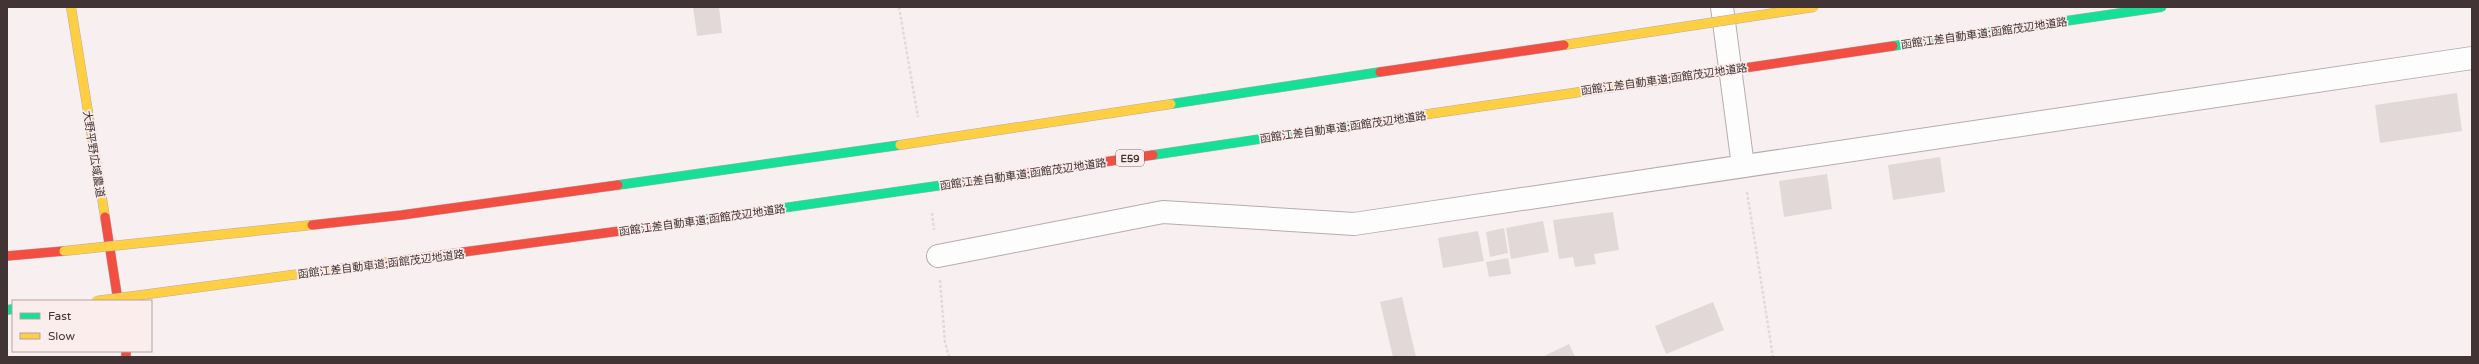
<svg xmlns="http://www.w3.org/2000/svg" width="2479" height="364" font-family="'Varela Round','Noto Sans JP',sans-serif">
  <rect width="100%" height="100%" fill="#f8f0f0"/>
  <g fill="#e2d8d8">
    <path d="M693 7H719L722 33 697 36Z"/>
    <path d="M2457 93 2462 131 2380 143 2375 105Z"/>
    <path d="M1940 157 1945 192 1893 200 1888 165Z"/>
    <path d="M1827 174 1832 209 1784 217 1779 181Z"/>
    <path d="M1613 212 1619 250 1594 254 1596 264 1575 267 1573 257 1559 259 1553 220Z"/>
    <path d="M1543 221 1549 252 1511 259 1506 228Z"/>
    <path d="M1504 228 1508 253 1490 257 1486 232Z"/>
    <path d="M1478 231 1484 261 1443 268 1438 238Z"/>
    <path d="M1508 258 1511 274 1489 277 1486 262Z"/>
    <path d="M1402 297 1416 357H1393L1380 302Z"/>
    <path d="M1713 302 1724 330 1666 354 1655 326Z"/>
    <path d="M1569 344 1575 357H1542Z"/>
  </g>
  <g fill="none" stroke-linecap="round" stroke-linejoin="round">
    <defs>
      <g id="street">
        <path d="M1722 7 1743 166"/>
        <path d="M938 256 1163 212 1354 224 2472 58"/>
      </g>
      <path id="fast" d="M7 310 13 309"/>
      <path id="slow" d="M71 7 105 217"/>
      <g id="jam">
        <path d="M105 217 118 301"/>
        <path d="M7 256 64 251"/>
        <path d="M126 351V357"/>
      </g>
    </defs>
    <use href="#street" stroke="#b6acac" stroke-width="24"/>
    <use href="#fast" stroke="#b6acac" stroke-width="10"/>
    <use href="#slow" stroke="#b6acac" stroke-width="10"/>
    <use href="#jam" stroke="#b6acac" stroke-width="10"/>
    <g stroke="#dedbdb" stroke-width="2.5" stroke-dasharray="3 2" stroke-linecap="butt">
      <path d="M899 7 918 117"/>
      <path d="M1747 192 1773 357"/>
      <path d="M932 213 934 230"/>
      <path d="M940 280 945 342 949 357"/>
    </g>
    <use href="#street" stroke="#fefdfd" stroke-width="22"/>
    <use href="#fast" stroke="#16e098" stroke-width="9"/>
    <use href="#slow" stroke="#ffcf43" stroke-width="9"/>
    <use href="#jam" stroke="#f24e42" stroke-width="9"/>
    <defs>
      <g id="fast-bridge">
        <path d="M1893 46 2162 7"/>
        <path d="M1171 104 1380 72"/>
        <path d="M1153 155 1401 118"/>
        <path d="M618 185 900 145"/>
        <path d="M672 224 950 184"/>
      </g>
      <g id="slow-bridge">
        <path d="M1564 45 1814 7"/>
        <path d="M1401 118 1656 81"/>
        <path d="M900 145 1171 104"/>
        <path d="M64 251 312 225"/>
        <path d="M96 301 389 262"/>
      </g>
      <g id="jam-bridge">
        <path d="M1380 72 1564 45"/>
        <path d="M1656 81 1893 46"/>
        <path d="M950 184 1153 155"/>
        <path d="M312 225 402 215 618 185"/>
        <path d="M389 262 672 224"/>
      </g>
    </defs>
    <use href="#fast-bridge" stroke="#b6acac" stroke-width="10" stroke-linecap="butt"/>
    <use href="#slow-bridge" stroke="#b6acac" stroke-width="10" stroke-linecap="butt"/>
    <use href="#jam-bridge" stroke="#b6acac" stroke-width="10" stroke-linecap="butt"/>
    <use href="#fast-bridge" stroke="#16e098" stroke-width="9"/>
    <use href="#slow-bridge" stroke="#ffcf43" stroke-width="9"/>
    <use href="#jam-bridge" stroke="#f24e42" stroke-width="9"/>
  </g>
  <g text-anchor="middle" stroke-width="3.5" stroke-linejoin="round" paint-order="stroke">
    <rect fill="#fceded" stroke="#7a6c6c" stroke-width="1" x="1116" y="150" width="28" height="16" rx="3"/>
    <g font-size="10" font-weight="bold" fill="#423434">
      <text x="1130" y="162">E59</text>
    </g>
    <g font-size="11" fill="#423434" stroke="#fceded">
      <text transform="translate(1984 33) rotate(-8)" y="4">函館江差自動車道;函館茂辺地道路</text>
      <text transform="translate(1664 79) rotate(-8)" y="4">函館江差自動車道;函館茂辺地道路</text>
      <text transform="translate(1343 127) rotate(-8)" y="4">函館江差自動車道;函館茂辺地道路</text>
      <text transform="translate(94 154) rotate(81)" y="4">大野平野広域農道</text>
      <text transform="translate(1023 174) rotate(-8)" y="4">函館江差自動車道;函館茂辺地道路</text>
      <text transform="translate(702 220) rotate(-8)" y="4">函館江差自動車道;函館茂辺地道路</text>
      <text transform="translate(381 264) rotate(-7)" y="4">函館江差自動車道;函館茂辺地道路</text>
    </g>
  </g>
  <rect width="2479" height="364" fill="none" stroke="#423434" stroke-width="16"/>
  <rect x="12" y="300" width="140" height="52" fill="#fceded" stroke="#b2a3a3"/>
  <rect x="20" y="313" width="20" height="6" fill="#16e098" stroke="#b2a3a3"/>
  <text x="48" y="320" font-size="12" fill="#423434">Fast</text>
  <rect x="20" y="333" width="20" height="6" fill="#ffcf43" stroke="#b2a3a3"/>
  <text x="48" y="340" font-size="12" fill="#423434">Slow</text>
</svg>
